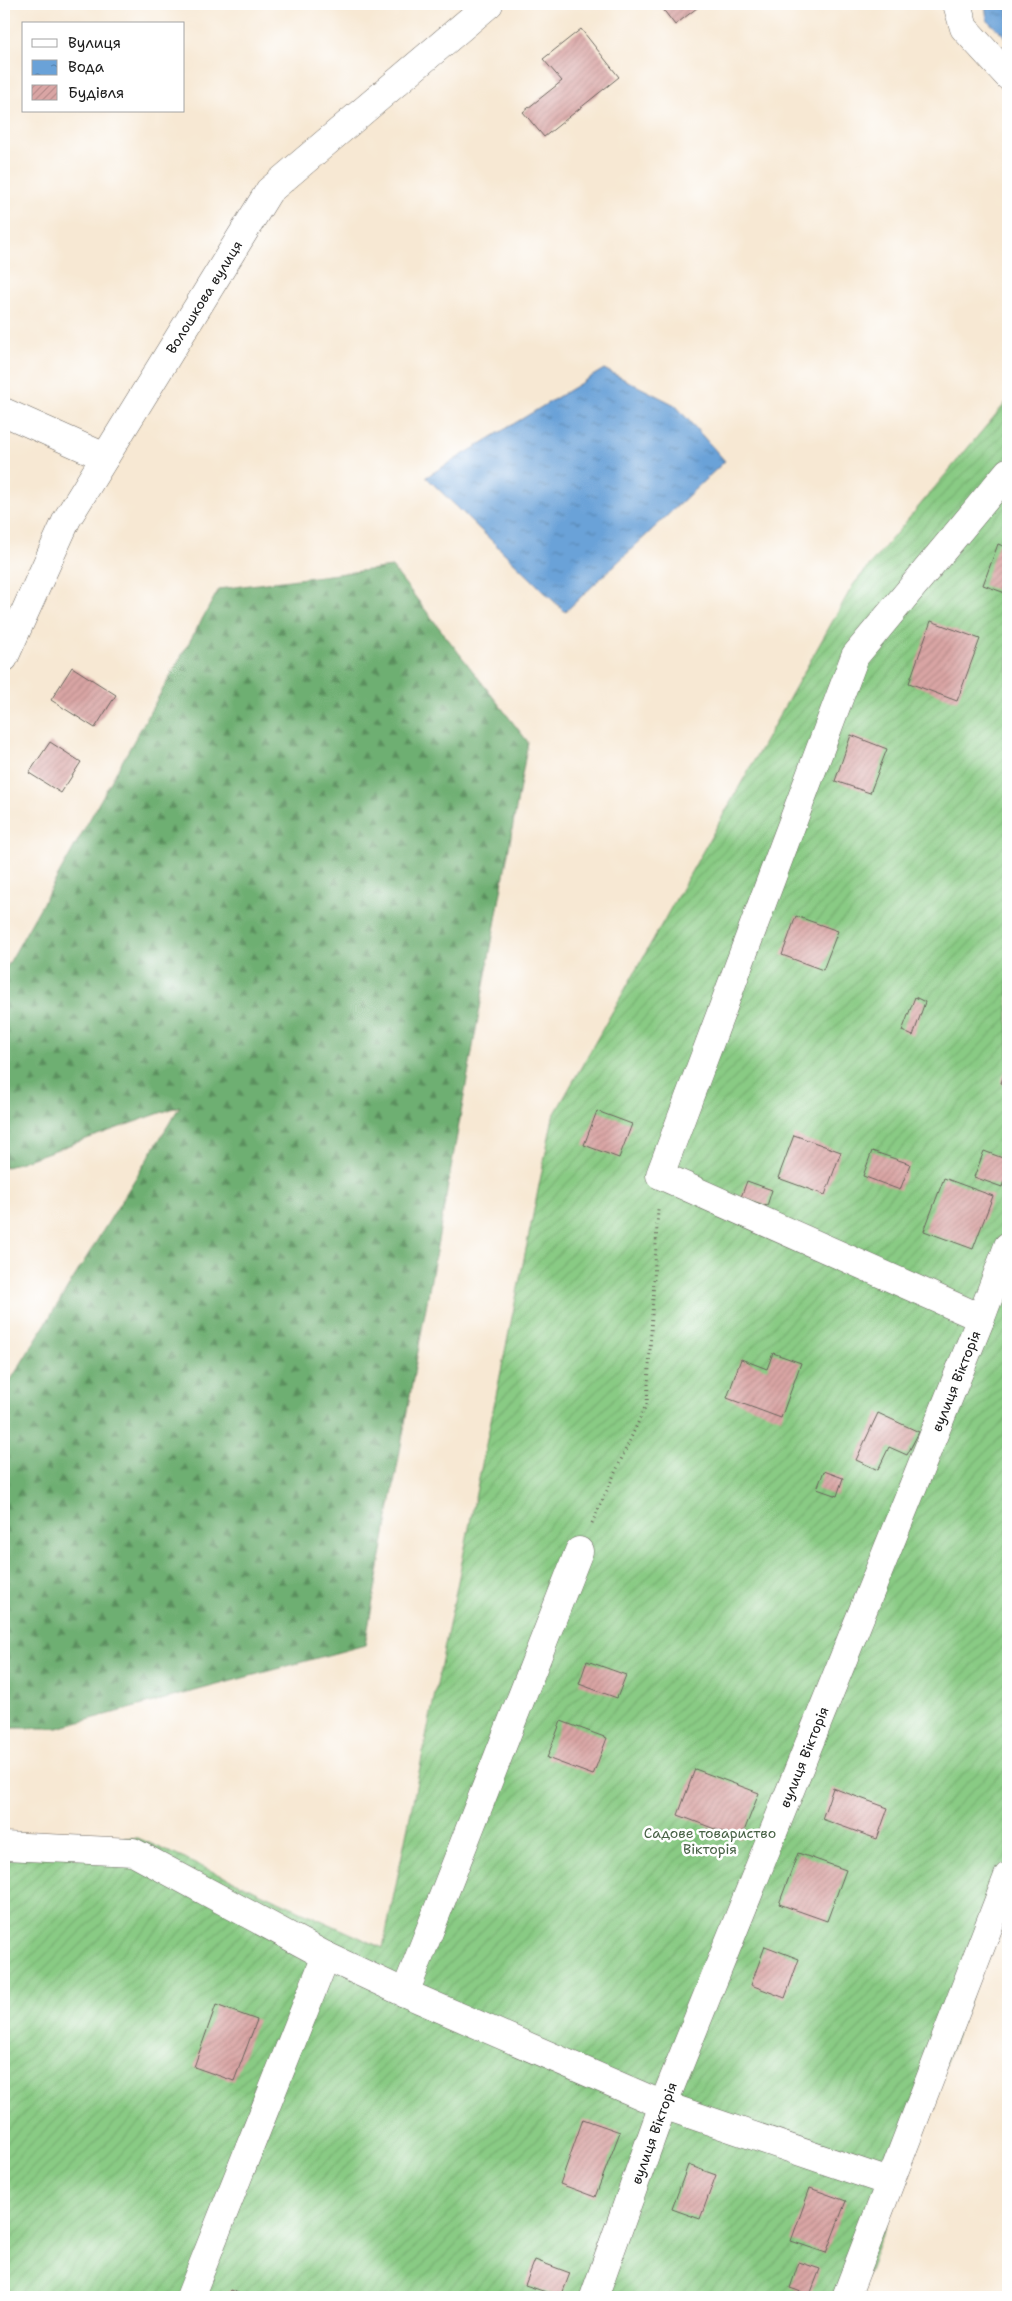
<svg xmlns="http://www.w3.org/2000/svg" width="1012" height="2301" font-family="'Shantell Sans',sans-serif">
  <defs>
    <pattern id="forest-firs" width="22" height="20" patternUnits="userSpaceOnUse" patternTransform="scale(1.25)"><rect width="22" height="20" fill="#6eaf72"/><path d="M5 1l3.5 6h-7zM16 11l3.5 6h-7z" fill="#5a8e5d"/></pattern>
    <pattern id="garden-furrows" width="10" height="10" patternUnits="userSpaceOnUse" patternTransform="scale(1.25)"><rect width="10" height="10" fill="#89cb84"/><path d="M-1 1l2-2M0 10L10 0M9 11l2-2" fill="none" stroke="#76ae71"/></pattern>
    <pattern id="water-ripples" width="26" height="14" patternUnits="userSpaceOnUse" patternTransform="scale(1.25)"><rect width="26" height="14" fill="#6aa2d8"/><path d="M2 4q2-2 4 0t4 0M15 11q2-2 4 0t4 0" fill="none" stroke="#5683ae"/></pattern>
    <pattern id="building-hatch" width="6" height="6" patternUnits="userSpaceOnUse" patternTransform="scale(1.25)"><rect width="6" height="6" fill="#d9a5a4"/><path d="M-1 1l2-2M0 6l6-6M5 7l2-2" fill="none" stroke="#ba8d8d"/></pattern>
  </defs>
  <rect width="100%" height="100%" fill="#fff"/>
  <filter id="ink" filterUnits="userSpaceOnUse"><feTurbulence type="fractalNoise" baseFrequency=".02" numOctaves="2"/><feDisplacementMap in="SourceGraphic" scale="10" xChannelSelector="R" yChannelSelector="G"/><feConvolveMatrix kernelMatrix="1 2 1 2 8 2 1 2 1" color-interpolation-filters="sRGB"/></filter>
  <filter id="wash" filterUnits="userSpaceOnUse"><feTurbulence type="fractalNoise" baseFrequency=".0096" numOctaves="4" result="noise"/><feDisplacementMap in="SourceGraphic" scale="20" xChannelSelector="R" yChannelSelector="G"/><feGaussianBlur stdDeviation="1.12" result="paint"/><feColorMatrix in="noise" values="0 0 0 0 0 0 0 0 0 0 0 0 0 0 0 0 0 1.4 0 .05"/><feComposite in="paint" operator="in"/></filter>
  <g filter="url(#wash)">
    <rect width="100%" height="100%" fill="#f7e8d3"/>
    <path fill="url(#forest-firs)" stroke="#456647" d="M392 567 528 742 365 1645 58 1728H4V1391L180 1106 4 1168V972L219 589Z"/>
    <path fill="url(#garden-furrows)" stroke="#527450" d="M1008 400V1895L859 2297H4V1837L138 1838 383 1948 553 1117 853 585Z"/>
    <g fill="url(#water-ripples)" stroke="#435f7a">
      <path d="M985 4H1008V39L987 20Z"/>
      <path d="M604 369 675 405 725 461 565 612 426 477Z"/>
    </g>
    <g id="blocks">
      <g fill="url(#building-hatch)">
        <path d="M659 4H702L675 25Z"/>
        <path d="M581 29 619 77 544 137 523 112 562 81 543 59Z"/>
        <path d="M998 544 1008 548V594L983 585Z"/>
        <path d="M931 621 980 639 957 701 909 683Z"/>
        <path d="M72 667 116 695 95 728 51 700Z"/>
        <path d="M851 735 887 749 870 793 835 781Z"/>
        <path d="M50 742 81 762 61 793 29 773Z"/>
        <path d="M796 916 838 931 823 970 782 955Z"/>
        <path d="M915 997 925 1002 913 1036 902 1031Z"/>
        <path d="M1008 1063V1085L1001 1083Z"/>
        <path d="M597 1111 632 1124 619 1158 584 1145Z"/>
        <path d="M794 1135 841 1152 825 1195 778 1178Z"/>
        <path d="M872 1151 910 1164 900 1190 863 1176Z"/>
        <path d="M984 1151 1008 1160V1169L1002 1187 974 1177Z"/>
        <path d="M944 1178 993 1196 973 1249 924 1231Z"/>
        <path d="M747 1181 772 1190 767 1206 741 1197Z"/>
        <path d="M773 1353 801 1363 781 1418 727 1398 741 1359 767 1369Z"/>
        <path d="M878 1413 919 1432 907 1455 889 1447 878 1470 856 1460Z"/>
        <path d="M824 1471 843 1478 837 1496 817 1489Z"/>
        <path d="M587 1661 626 1675 617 1698 579 1684Z"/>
        <path d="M561 1721 607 1738 593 1775 547 1758Z"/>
        <path d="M695 1769 759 1793 741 1839 678 1815Z"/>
        <path d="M833 1788 888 1808 877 1839 822 1819Z"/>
        <path d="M798 1853 846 1870 827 1921 779 1904Z"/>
        <path d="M765 1946 799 1959 785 1998 751 1985Z"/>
        <path d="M216 2005 257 2020 234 2081 194 2067Z"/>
        <path d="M583 2119 620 2132 595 2197 560 2184Z"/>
        <path d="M688 2165 716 2175 700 2219 672 2209Z"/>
        <path d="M810 2188 846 2201 826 2253 791 2241Z"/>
        <path d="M535 2260 570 2273 561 2297 525 2285Z"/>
        <path d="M799 2262 820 2269 810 2295 790 2288Z"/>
        <path d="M230 2290 249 2297H227Z"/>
      </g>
    </g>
  </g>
  <g filter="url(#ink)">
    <use href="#blocks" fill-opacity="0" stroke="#69635c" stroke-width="1"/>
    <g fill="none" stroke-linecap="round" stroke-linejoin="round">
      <defs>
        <g id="street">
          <path d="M957 4 964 28 1008 76"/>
          <path d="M4 412 105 457"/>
          <path d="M4 658 67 519 269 191 489 4"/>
          <path d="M981 1318 660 1175 855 656 1008 472"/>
          <path d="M4 1846 133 1852 326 1956 405 1993 663 2105 889 2182"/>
          <path d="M405 1993 579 1551"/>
          <path d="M190 2297 326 1956"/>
          <path d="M594 2297 663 2105 981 1318 1008 1246"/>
          <path d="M846 2297 1008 1876"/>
        </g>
      </defs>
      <use href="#street" stroke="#69635c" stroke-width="29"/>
      <path stroke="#69635c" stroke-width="3" stroke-dasharray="1 4" stroke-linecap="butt" d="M592 1523 647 1403 658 1209"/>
      <use href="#street" stroke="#fff" stroke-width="28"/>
    </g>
  </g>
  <g text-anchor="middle" stroke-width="5" stroke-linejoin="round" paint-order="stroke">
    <g font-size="14" fill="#1c1c1c" stroke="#fff">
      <text transform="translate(204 297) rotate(-58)" y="5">Волошкова вулиця</text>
      <text transform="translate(956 1381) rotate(-68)" y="5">вулиця Вікторія</text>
      <text transform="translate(804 1757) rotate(-68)" y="5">вулиця Вікторія</text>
      <text transform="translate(654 2133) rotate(-70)" y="5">вулиця Вікторія</text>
    </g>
    <g font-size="14" fill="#486246" stroke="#fff">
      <text x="710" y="1838">Садове товариство<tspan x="710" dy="16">Вікторія</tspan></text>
    </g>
  </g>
  <rect width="1012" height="2301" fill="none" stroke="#fff" stroke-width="20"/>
  <rect x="22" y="22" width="162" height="90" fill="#ffffff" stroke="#a4a4a4"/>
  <rect x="32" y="39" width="25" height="8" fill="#ffffff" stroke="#a4a4a4"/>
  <text x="68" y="48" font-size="15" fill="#1c1c1c">Вулиця</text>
  <rect x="32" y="60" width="25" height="15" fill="url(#water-ripples)" stroke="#a4a4a4"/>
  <text x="68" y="72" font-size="15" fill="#1c1c1c">Вода</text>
  <rect x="32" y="85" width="25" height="15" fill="url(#building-hatch)" stroke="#a4a4a4"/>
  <text x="68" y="98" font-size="15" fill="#1c1c1c">Будівля</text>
</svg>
